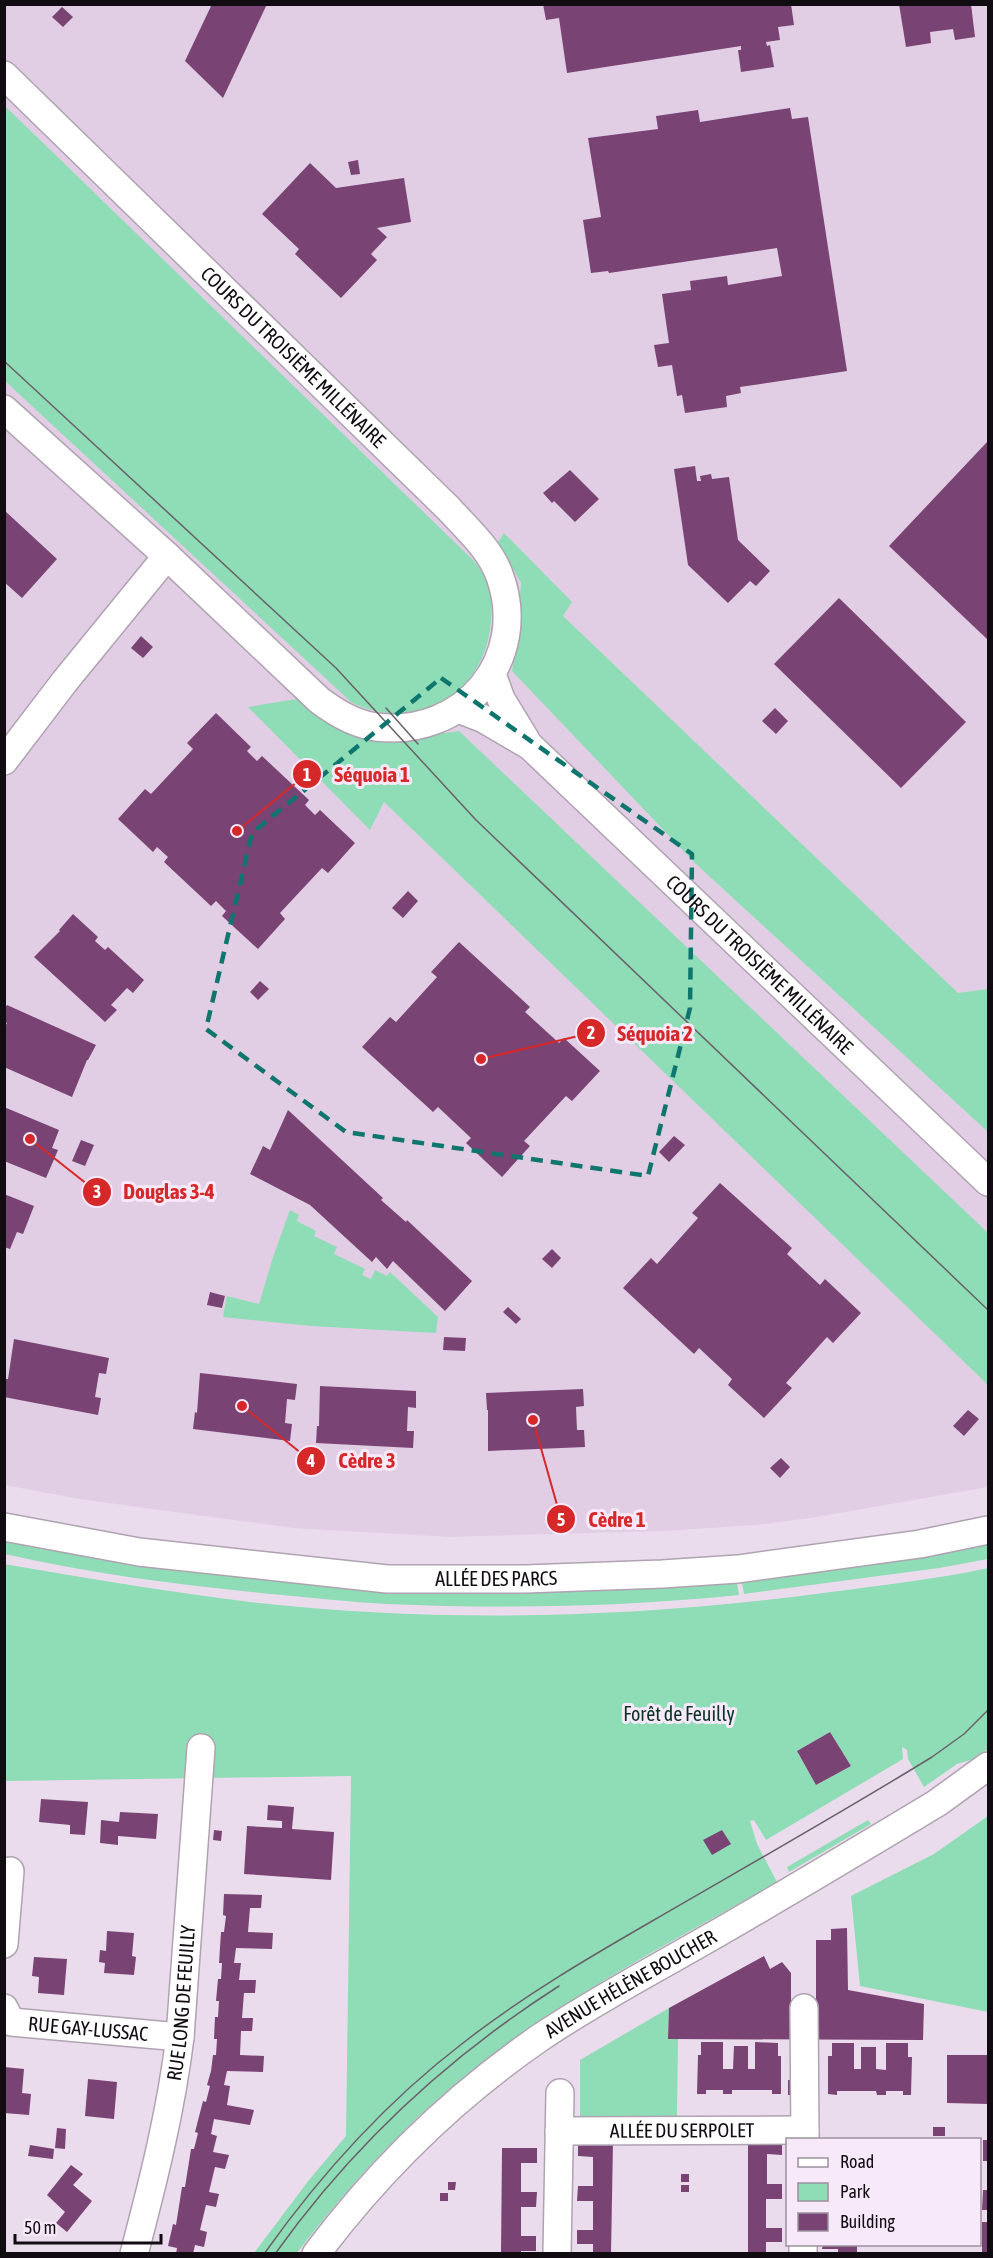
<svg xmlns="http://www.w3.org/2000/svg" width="993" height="2258" font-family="'Asap Condensed',sans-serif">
  <rect width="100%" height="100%" fill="#ebdced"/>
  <path fill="#e2cee4" d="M4 5H988V1487L811 1518 756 1525 663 1531 449 1537 293 1528 79 1499 5 1485Z"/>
  <g fill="#8eddb7" fill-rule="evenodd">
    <path d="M4 105 474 561C478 567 484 574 487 580 493 597 492 613 490 630 480 698 411 733 351 702L5 381Z"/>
    <path d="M504 533 572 602 563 616 958 993 988 989V1132L696 864 512 671 517 635 521 583 498 542Z"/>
    <path d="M296 699 384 742 459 731 987 1232 988 1385 384 802 370 830 248 707Z"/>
    <path d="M290 1210 299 1215 297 1221 316 1231 314 1236 337 1247 334 1254 365 1269 362 1275 371 1279 375 1270 387 1276 390 1272 438 1317 436 1333 311 1326 223 1317 227 1296 259 1304 273 1257Z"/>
    <path d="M5 1538 244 1575 736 1578 739 1595C622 1607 503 1609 386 1604 351 1602 317 1598 282 1595 189 1586 96 1575 5 1554Z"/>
    <path d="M988 1542V1559L939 1568 744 1594 741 1578Z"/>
    <path d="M4 1564C86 1578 168 1592 250 1602 443 1624 639 1618 831 1592 884 1585 937 1579 988 1568V1749L977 1758 957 1764 924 1787 908 1759 907 1750 902 1747 903 1759 766 1840 754 1820 750 1821 757 1844 777 1882C679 1938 577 1990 486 2059 414 2114 352 2181 297 2253H254L309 2180 346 2136 351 1776 5 1781ZM830 1732 851 1766 816 1785 797 1751Z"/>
    <path d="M988 1816V2012L860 1986 851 1896 934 1854Z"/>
    <path d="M868 1820 871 1824 789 1872 787 1867Z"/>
    <path d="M669 2008 668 2039H678L677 2116H580V2060Z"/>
  </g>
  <g fill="#794373">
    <path d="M212 4H267L223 98 185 61Z"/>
    <path d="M543 4H791L794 25 778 27 780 40 766 42 767 46 770 45 774 67 741 72 738 50H741V46L567 73 559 18 546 20Z"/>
    <path d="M899 4H971L975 37 955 40 953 29 930 32 931 43 906 47Z"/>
    <path d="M62 7 73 17 63 27 52 17Z"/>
    <path d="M790 108 792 119 808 117 847 371 740 387 741 393 726 396 727 407 685 413 682 395 677 396 672 365 658 367 654 345 669 343 662 294 691 290 690 281 727 276 728 285 782 276 777 248 609 273 608 271 591 273 583 220 601 217 588 138 658 129 656 116 698 110 700 122Z"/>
    <path d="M358 160 360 174 351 175 348 162Z"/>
    <path d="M310 163 336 188 404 178 411 222 377 228 387 237 371 254 377 260 341 298 295 254 299 249 262 214Z"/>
    <path d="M988 441V640L889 546Z"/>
    <path d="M695 466 697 481H701L700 476 711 474 712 479 729 477 738 540 770 571 756 586 750 581 728 603 688 565 674 469Z"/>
    <path d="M570 470 599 499 575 522 554 501 552 503 543 493Z"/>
    <path d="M4 510 57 559 22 598 4 582Z"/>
    <path d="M839 598 966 722 901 788 774 664Z"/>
    <path d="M141 636 153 647 143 658 131 648Z"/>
    <path d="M775 708 788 721 776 734 762 721Z"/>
    <path d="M216 713 251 747 247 751 257 761 262 756 309 800 305 805 315 815 320 810 355 843 328 873 322 868 280 913 285 919 258 949 222 916 226 911 216 901 211 906 164 862 168 857 157 847 153 852 118 819 145 789 151 794 193 749 187 743Z"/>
    <path d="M408 891 418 901 403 918 392 908Z"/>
    <path d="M73 914 98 937 95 941 105 950 108 947 144 980 133 993 127 988 111 1005 117 1010 105 1022 34 957 60 931 59 930Z"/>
    <path d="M459 942 530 1007 525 1012 559 1043 564 1038 600 1071 572 1101 566 1096 524 1141 530 1146 502 1177 466 1143 471 1138 438 1107 433 1112 362 1047 390 1017 396 1022 437 977 431 972Z"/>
    <path d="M260 981 269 989 258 1000 250 992Z"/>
    <path d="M7 1005 96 1045 88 1060H87L72 1097 4 1067V1028L7 1023 4 1022V1010Z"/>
    <path d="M4 1107 59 1130 52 1148 58 1150 46 1178 4 1161Z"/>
    <path d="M288 1110 383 1198 381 1200 406 1222 407 1220 472 1281 445 1311 393 1261 387 1269 376 1257 372 1262 310 1205 250 1174 263 1146 270 1150Z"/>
    <path d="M674 1136 685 1145 669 1162 659 1152Z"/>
    <path d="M81 1140 94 1145 85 1166 72 1161Z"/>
    <path d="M720 1183 792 1248 787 1254 820 1285 825 1279 861 1313 833 1343 827 1337 786 1383 792 1388 764 1418 728 1385 732 1379 699 1348 694 1354 623 1288 651 1258 657 1264 698 1218 692 1213Z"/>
    <path d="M4 1194 34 1206 23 1234 17 1232 10 1249 4 1247Z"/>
    <path d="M552 1249 561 1258 552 1268 542 1259Z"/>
    <path d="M210 1292 225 1296 222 1308 207 1305Z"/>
    <path d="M508 1307 521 1319 516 1324 503 1312Z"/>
    <path d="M444 1337 466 1338 465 1351 443 1350Z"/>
    <path d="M14 1339 109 1358 106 1374 99 1373 95 1397 101 1398 98 1415 4 1397V1386L6 1379H8Z"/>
    <path d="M200 1373 297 1384 295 1400 287 1399 285 1423 292 1424 290 1441 193 1429 195 1412 197 1413Z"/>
    <path d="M320 1386 416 1391V1408L408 1407 407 1431H414L413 1448 316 1443 317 1426H319Z"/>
    <path d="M583 1389 584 1406 576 1407 577 1430H584L585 1447 488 1451V1410H487L486 1393Z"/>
    <path d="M968 1410 979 1419 964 1436 953 1426Z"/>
    <path d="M781 1458 790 1467 780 1478 770 1468Z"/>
    <path d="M830 1732 851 1766 816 1785 797 1751Z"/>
    <path d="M41 1799 88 1802 85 1835 70 1834V1825L39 1822Z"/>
    <path d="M268 1805 294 1807 292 1829 334 1832 331 1880 244 1874 247 1826 282 1828V1821L267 1820Z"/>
    <path d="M120 1812 158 1814 156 1839 118 1836V1845L100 1843 101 1820 119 1822Z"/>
    <path d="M214 1830 222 1831 221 1841 213 1840Z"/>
    <path d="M722 1830 731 1844 712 1855 703 1840Z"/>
    <path d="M224 1894 262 1895 261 1908H250L248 1932 273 1933 272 1949 236 1948 234 1963H241L239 1980H256L255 1993H244L242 2018H253L252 2031H241L240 2055 264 2056 263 2072 227 2071 224 2085 230 2086 227 2105 254 2110 250 2125 214 2119 211 2134 217 2136 213 2152 229 2155 225 2169 215 2167 209 2192 219 2194 216 2207 206 2205 200 2230 207 2232 204 2247 195 2245 193 2254H176L177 2248 168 2246 173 2224 176 2225 182 2187H185L191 2149H194L198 2133 195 2132 203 2101 206 2102 210 2086 207 2085 211 2071 213 2055H216L217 2039H214L215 2017H218L219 2001H216L218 1979H221L222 1963H219L221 1932H224L226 1916 223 1915Z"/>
    <path d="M847 1928 848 1990 924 2004 923 2040 668 2039 669 2008 764 1956 770 1969 782 1962 791 1973V2008H816V1940H831V1929Z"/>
    <path d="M107 1931 134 1933 132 1956 136 1957 134 1975 104 1973 105 1963 99 1962 100 1950 106 1951Z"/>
    <path d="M34 1957 67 1959 64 1995 38 1993 39 1977 32 1976Z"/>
    <path d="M701 2042H723V2069H733L734 2046H748V2069H755V2042L778 2043V2056H781V2094H772V2090H732V2094H723V2090H706V2094H697L698 2055H701Z"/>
    <path d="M832 2043H854V2069H861V2047H876V2069L886 2070V2043H908V2057H912L911 2095H903V2091H886V2095H877L876 2091H837V2095L828 2094V2056H832Z"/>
    <path d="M947 2055H988V2104L947 2103Z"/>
    <path d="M4 2067 24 2069 22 2093 31 2094 29 2115 4 2113Z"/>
    <path d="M88 2079 117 2082 114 2119 85 2116Z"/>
    <rect x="788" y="2080" width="6" height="15"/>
    <rect x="933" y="2127" width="12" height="9"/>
    <path d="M57 2128 66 2129 65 2149 55 2148Z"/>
    <path d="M748 2140H782V2155L767 2154V2184H782V2199H766V2228H782V2242H766V2254H748Z"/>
    <rect x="983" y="2140" width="5" height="21"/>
    <path d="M578 2142H613L611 2254H593V2244H577V2230H593V2201H577L578 2186H593V2157L578 2156Z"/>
    <path d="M30 2145 54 2149 53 2159 28 2156Z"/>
    <path d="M502 2148H537V2163H521V2192H537L536 2207H521V2236H536V2251H521V2254H501Z"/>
    <path d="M71 2165 83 2174 73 2185 92 2201 67 2232 56 2223 65 2212 47 2195Z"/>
    <rect x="681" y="2174" width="8" height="8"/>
    <path d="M448 2182H456L455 2190H448Z"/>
    <rect x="681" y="2185" width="8" height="7"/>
    <path d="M983 2190H988V2210H982Z"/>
    <rect x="440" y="2193" width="8" height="8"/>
    <rect x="982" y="2222" width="6" height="32"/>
    <path d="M823 2244H857V2254H838V2249H822Z"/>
  </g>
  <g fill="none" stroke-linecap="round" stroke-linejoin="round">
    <defs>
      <g id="minor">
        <path id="s1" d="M4 75 449 509C468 530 489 548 499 574 531 658 464 738 376 727 354 724 336 713 319 700L167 556 4 409"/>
        <path d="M492 674 501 699 526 740"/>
        <path id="s2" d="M458 709 484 719 530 746 988 1182"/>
        <path d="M4 761 65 681 167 556"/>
        <path id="s3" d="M4 1527 139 1552 387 1579H525L662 1574 738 1569 920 1544 988 1530"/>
        <path d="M4 1944 10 1871"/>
        <path id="s4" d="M4 2008 11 2022 180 2037"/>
        <path d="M804 2008 805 2140"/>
        <path id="s5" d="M559 2131 805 2130"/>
        <path id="s6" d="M134 2254C153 2182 171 2111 180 2037L201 1748"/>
        <path id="s7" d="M316 2254C379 2170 455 2096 541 2037 593 2002 648 1973 702 1942 781 1897 859 1850 937 1803L988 1766"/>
        <path d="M557 2254 560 2093"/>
        <path d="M803 2254V2244"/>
      </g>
    </defs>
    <use href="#minor" stroke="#afa2b1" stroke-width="30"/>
    <use href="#minor" stroke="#fff" stroke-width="27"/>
    <g stroke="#696069" stroke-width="1.5">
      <path d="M4 361 336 668 476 820 988 1310"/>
      <path d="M386 708 418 744"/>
      <path d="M264 2254C320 2175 386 2102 463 2043 523 1996 588 1958 654 1920 747 1866 841 1813 932 1757L964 1734 988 1710"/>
      <path d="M275 2254C352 2146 448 2057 559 1986"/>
    </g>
  </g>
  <path fill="none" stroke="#0f766e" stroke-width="4.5" stroke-dasharray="12 8" stroke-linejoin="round" d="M441 678 692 854 690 1008 648 1176 346 1132 206 1029 252 833Z"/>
  <g text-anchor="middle" stroke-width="6" stroke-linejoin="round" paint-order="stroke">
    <g font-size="20" fill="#110c11" stroke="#f8e9fa">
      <text dy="7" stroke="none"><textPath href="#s1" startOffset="404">COURS DU TROISIÈME MILLÉNAIRE</textPath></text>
      <text dy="7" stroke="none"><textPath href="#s2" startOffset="398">COURS DU TROISIÈME MILLÉNAIRE</textPath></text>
      <text dy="7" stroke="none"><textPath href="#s3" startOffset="496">ALLÉE DES PARCS</textPath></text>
      <text dy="7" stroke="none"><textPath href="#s7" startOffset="418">AVENUE HÉLÈNE BOUCHER</textPath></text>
      <text dy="7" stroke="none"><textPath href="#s6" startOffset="256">RUE LONG DE FEUILLY</textPath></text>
      <text dy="7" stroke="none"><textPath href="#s4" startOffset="93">RUE GAY-LUSSAC</textPath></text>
      <text dy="7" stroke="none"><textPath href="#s5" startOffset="123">ALLÉE DU SERPOLET</textPath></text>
    </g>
    <g font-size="20" fill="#0b3222" stroke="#f8e9fa">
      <text x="679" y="1721">Forêt de Feuilly</text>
    </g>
  </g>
  <path fill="none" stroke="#d62828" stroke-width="2" d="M237 831L307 774M481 1059L591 1033M30 1139L97 1192M242 1406L311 1461M533 1420L561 1519"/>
  <g fill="#d62828" stroke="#f8e9fa" stroke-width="2">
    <circle cx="237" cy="831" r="6"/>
    <circle cx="481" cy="1059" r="6"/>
    <circle cx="30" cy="1139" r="6"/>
    <circle cx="242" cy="1406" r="6"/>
    <circle cx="533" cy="1420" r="6"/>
    <circle cx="307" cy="774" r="15"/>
    <circle cx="591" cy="1033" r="15"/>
    <circle cx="97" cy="1192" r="15"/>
    <circle cx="311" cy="1461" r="15"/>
    <circle cx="561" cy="1519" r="15"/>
  </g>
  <g font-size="18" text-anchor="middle" font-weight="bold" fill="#fff">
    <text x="307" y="781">1</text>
    <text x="591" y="1039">2</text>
    <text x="97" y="1198">3</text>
    <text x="311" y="1467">4</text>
    <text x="561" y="1526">5</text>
  </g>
  <g font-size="21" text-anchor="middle" font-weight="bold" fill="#d62828" stroke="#f8e9fa" stroke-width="6" stroke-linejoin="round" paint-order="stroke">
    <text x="372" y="782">Séquoia 1</text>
    <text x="655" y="1041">Séquoia 2</text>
    <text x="169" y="1199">Douglas 3-4</text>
    <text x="367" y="1468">Cèdre 3</text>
    <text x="617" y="1527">Cèdre 1</text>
  </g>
  <rect width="993" height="2258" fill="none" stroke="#110c11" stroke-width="12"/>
  <rect x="786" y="2138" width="195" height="108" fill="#f8e9fa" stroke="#9c919d" stroke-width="1.5"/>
  <rect x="798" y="2158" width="30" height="9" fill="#ffffff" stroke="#9c919d" stroke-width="1.5"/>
  <text x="840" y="2168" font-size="18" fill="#110c11">Road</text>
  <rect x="798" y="2183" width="30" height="18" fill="#8eddb7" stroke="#9c919d" stroke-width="1.5"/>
  <text x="840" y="2198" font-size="18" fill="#110c11">Park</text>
  <rect x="798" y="2213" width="30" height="18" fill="#794373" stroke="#9c919d" stroke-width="1.5"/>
  <text x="840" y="2228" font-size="18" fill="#110c11">Building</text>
  <path d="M15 2234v9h146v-9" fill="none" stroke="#110c11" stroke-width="3"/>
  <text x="24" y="2234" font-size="18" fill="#110c11" stroke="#f8e9fa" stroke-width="4.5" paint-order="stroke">50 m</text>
</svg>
